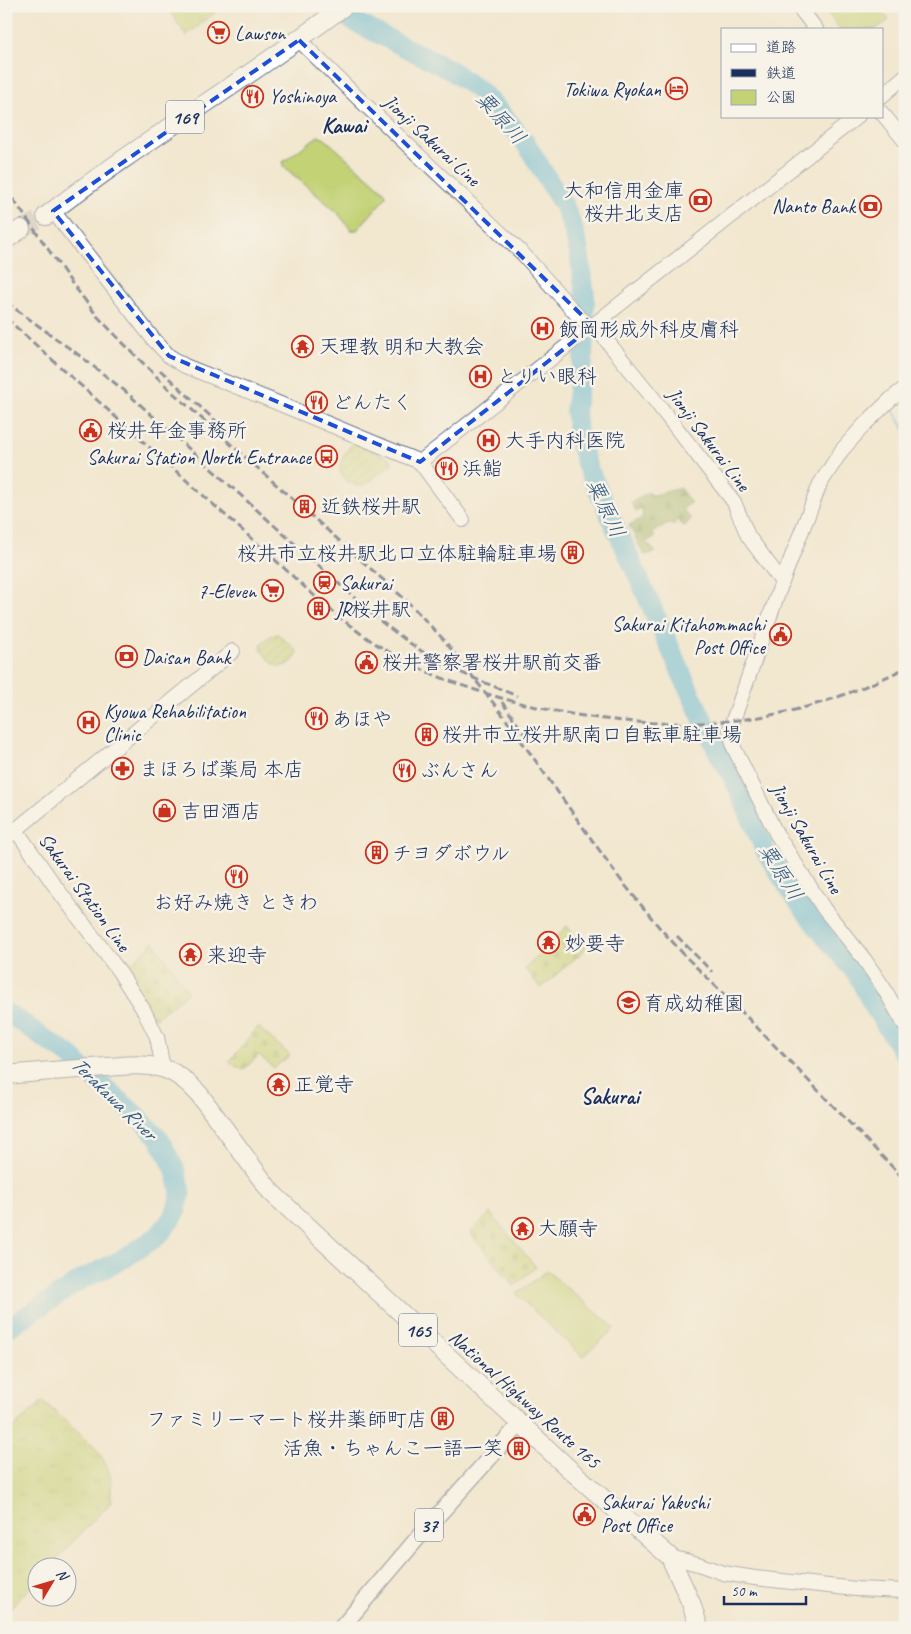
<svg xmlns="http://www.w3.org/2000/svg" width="911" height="1634" font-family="Caveat,'Klee One',sans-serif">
  <defs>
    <pattern id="grass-tufts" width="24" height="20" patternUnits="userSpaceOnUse" patternTransform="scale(1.25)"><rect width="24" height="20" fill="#c3d275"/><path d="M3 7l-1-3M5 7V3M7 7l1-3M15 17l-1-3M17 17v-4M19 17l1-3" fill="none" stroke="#a7b568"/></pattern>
    <pattern id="forest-firs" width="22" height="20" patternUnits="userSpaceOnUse" patternTransform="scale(1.25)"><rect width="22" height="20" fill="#9ab466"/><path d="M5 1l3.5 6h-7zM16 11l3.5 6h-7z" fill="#7d9357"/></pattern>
    <pattern id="cemetery-stones" width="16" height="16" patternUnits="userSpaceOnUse" patternTransform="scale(1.25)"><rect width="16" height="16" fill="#c3d275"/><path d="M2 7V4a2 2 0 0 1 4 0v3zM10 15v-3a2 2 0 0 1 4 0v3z" fill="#a7b568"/></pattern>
    <pattern id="garden-furrows" width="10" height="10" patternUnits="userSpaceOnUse" patternTransform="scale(1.25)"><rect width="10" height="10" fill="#c3d275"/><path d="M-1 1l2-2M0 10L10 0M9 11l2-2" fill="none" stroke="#a7b568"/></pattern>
  </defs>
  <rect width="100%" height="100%" fill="#f7f3e8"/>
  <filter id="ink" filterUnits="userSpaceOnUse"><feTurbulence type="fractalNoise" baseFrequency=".02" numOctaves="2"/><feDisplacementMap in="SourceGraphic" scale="10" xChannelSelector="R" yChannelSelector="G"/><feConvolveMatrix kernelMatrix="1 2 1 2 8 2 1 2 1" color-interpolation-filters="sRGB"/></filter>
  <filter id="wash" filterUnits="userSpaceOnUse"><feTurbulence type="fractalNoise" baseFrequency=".0096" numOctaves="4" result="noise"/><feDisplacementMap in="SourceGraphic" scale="20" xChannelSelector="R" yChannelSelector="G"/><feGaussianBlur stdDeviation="1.12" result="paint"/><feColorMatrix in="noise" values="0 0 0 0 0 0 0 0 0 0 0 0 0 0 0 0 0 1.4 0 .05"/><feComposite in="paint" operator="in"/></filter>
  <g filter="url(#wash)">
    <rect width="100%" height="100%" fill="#f2e7cf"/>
    <g fill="url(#grass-tufts)" stroke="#6f806a">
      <path d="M169 6H223L186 36 168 8Z"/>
      <path d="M43 1401 96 1449C111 1469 112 1477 111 1502L50 1566H38L37 1580 6 1613V1434Z"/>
    </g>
    <path fill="url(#forest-firs)" stroke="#5a7262" d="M680 488 691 503 682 509 691 519 684 527 676 519 674 525 668 523 652 533 655 537 646 542 656 552 644 555 629 525 642 518 643 508 636 512 631 503 648 492 653 495Z"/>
    <g fill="url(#cemetery-stones)" stroke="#6f806a">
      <path d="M567 926 586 949 541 988 525 969Z"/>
      <path d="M154 942 188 992 155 1019 122 972Z"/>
      <path d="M258 1027 290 1055 274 1068 259 1055 243 1070 229 1062Z"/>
      <path d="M490 1213 536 1267 514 1286 470 1233Z"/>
    </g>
    <g fill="#c3d275" stroke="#6f806a">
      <path d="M822 6H877L889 20 876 29H840Z"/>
      <path d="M318 136 325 139 385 192 386 197 357 230H351L337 212 283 166V162Z"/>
      <path d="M547 1271 615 1328 583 1357 516 1294Z"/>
    </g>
    <g fill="url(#garden-furrows)" stroke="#6f806a">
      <path d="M353 442 391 459 392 464C386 468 369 483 364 485 358 487 353 484 349 482 331 471 345 454 353 442Z"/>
      <path d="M278 634 297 651C297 658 294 660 289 664 277 670 273 664 266 656 264 654 262 651 261 649 260 641 271 635 278 634Z"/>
    </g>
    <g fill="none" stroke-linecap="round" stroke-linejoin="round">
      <path stroke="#61bade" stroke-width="3" d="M894 412 905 429"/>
      <g stroke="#61bade" stroke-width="20">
        <path d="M330 6 353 21 452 71 481 92 502 114 527 145 565 208 573 228 579 252 585 295 583 361 575 409 579 440 587 466 626 550 689 690 719 754 733 778 766 852 795 898 822 933 857 974 873 1005 905 1055"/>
        <path d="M6 1013C20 1020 32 1030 45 1039 57 1047 70 1053 79 1065L138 1117 159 1138 175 1169 181 1193 175 1214 159 1235 125 1258 81 1280 6 1329"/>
      </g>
    </g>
  </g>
  <g filter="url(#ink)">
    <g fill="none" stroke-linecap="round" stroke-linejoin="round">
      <path stroke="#c7c2b8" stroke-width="18" stroke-dasharray="18 9" stroke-linecap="butt" d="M21 229 46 216"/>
      <defs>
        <g id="secondary">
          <path d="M798 6 816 29"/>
          <path d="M299 40 357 97 524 255 578 316 602 335 653 398 734 502 748 536 782 582"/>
          <path d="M882 96 905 76"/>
          <path d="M882 113 905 141"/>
          <path d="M53 211 154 340 169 356 185 366 273 401 420 462 463 520"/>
          <path d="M905 388 891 399 865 424 842 450 820 484 782 582 730 729 734 748 776 833 824 909 864 959 883 987 905 1025"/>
          <path d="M420 462 858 116"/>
          <path d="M16 830 55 886 118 970 143 1009 157 1037 163 1068"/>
          <path d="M6 838 233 651"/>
          <path d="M670 1557 698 1564 723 1573 755 1578 856 1589 905 1591"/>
        </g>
        <path id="primary" d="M341 1628 416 1540 520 1424"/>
        <g id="highway">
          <path d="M46 216C142 141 247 80 344 6"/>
          <path d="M6 240 21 229"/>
          <path d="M6 1075C40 1072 73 1069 107 1067 125 1066 147 1063 165 1069 179 1074 189 1083 199 1094L271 1192 567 1467 670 1557 691 1603 699 1628"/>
        </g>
      </defs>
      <use href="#secondary" stroke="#666f86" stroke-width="16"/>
      <use href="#primary" stroke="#666f86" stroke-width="18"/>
      <use href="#highway" stroke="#666f86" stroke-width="20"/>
      <use href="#secondary" stroke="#fff" stroke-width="14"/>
      <use href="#primary" stroke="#fff" stroke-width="15"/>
      <use href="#highway" stroke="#fff" stroke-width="18"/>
      <g stroke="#1b2f5e" stroke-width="3" stroke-dasharray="8 4" stroke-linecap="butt">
        <path d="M6 189 71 282 98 317 122 342 171 391 407 601 444 640 502 714 620 879 659 927 688 959 740 1010 905 1180"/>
        <path d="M6 302 80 356 125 391 379 620C399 635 418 650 439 662 464 675 491 685 517 696"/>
        <path d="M6 318C88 392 170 466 252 539 294 576 334 618 381 647 414 669 453 683 491 695 581 722 679 732 771 715 817 707 863 689 905 668"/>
        <path d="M160 370 230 434"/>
        <path d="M502 702 531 743"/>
        <path d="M677 936 712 972"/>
      </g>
    </g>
  </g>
  <path d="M0 0H911V1634H0ZM299 40 593 326 420 462 169 356 53 211Z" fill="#f2e7cf" fill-opacity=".55" fill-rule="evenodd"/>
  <path fill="none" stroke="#1d4ed8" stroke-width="4" stroke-dasharray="10 6" stroke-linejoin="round" d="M299 40 593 326 420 462 169 356 53 211Z"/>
  <defs>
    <symbol id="supermarket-ring" viewBox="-11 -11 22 22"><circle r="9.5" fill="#f7f3e8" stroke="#c8321e" stroke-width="1.5"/><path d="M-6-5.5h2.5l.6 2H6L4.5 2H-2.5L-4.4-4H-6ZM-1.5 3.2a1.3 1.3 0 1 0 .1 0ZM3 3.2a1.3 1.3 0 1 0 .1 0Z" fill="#c8321e"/></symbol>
    <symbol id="hotel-ring" viewBox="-11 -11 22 22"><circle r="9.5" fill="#f7f3e8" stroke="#c8321e" stroke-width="1.5"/><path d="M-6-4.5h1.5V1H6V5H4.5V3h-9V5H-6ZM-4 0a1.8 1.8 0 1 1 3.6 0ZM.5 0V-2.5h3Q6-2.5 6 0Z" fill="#c8321e"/></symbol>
    <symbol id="restaurant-ring" viewBox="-11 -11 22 22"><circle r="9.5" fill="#f7f3e8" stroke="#c8321e" stroke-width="1.5"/><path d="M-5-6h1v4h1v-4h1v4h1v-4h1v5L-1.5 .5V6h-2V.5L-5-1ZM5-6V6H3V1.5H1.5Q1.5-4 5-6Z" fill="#c8321e"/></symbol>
    <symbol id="bank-ring" viewBox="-11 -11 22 22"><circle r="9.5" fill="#f7f3e8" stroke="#c8321e" stroke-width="1.5"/><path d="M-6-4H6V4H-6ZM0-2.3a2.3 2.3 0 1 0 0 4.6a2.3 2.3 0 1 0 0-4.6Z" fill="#c8321e"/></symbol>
    <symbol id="hospital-ring" viewBox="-11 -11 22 22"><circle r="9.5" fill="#f7f3e8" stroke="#c8321e" stroke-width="1.5"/><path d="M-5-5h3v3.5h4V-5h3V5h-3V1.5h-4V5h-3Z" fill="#c8321e"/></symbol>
    <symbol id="temple-ring" viewBox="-11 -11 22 22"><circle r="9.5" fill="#f7f3e8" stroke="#c8321e" stroke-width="1.5"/><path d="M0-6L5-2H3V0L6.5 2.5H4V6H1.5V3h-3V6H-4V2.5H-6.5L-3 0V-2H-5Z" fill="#c8321e"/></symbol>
    <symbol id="civic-ring" viewBox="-11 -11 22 22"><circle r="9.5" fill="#f7f3e8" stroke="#c8321e" stroke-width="1.5"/><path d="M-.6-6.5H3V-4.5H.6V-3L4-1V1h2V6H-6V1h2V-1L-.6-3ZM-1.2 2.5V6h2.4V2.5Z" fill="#c8321e"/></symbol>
    <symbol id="bus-ring" viewBox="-11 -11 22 22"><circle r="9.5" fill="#f7f3e8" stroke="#c8321e" stroke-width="1.5"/><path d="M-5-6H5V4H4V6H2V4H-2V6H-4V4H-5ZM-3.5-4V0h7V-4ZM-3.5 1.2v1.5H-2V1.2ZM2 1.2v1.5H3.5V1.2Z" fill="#c8321e"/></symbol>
    <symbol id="building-ring" viewBox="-11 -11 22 22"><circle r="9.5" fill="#f7f3e8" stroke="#c8321e" stroke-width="1.5"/><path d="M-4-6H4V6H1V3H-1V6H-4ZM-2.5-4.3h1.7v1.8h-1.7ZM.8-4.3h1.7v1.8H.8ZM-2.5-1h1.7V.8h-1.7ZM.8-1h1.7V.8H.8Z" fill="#c8321e"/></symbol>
    <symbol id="station-ring" viewBox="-11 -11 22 22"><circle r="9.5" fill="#f7f3e8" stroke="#c8321e" stroke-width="1.5"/><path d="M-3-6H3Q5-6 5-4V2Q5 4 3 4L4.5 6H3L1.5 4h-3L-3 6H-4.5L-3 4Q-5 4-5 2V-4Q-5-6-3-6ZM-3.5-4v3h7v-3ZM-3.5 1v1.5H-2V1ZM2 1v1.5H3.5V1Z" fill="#c8321e"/></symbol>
    <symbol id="pharmacy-ring" viewBox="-11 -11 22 22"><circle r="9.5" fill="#f7f3e8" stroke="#c8321e" stroke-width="1.5"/><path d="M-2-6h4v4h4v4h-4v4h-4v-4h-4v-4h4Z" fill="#c8321e"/></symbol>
    <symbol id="shop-ring" viewBox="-11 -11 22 22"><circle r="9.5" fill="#f7f3e8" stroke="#c8321e" stroke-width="1.5"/><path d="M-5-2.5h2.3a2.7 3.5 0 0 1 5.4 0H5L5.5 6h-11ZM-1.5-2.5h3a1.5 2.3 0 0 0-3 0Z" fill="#c8321e"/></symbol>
    <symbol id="school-ring" viewBox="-11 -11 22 22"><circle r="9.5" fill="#f7f3e8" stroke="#c8321e" stroke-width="1.5"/><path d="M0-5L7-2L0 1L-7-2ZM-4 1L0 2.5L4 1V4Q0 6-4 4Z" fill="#c8321e"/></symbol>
  </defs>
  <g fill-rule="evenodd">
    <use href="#supermarket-ring" x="206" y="20" width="25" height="25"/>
    <use href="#hotel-ring" x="664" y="76" width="25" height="25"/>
    <use href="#restaurant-ring" x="240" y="84" width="25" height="25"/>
    <use href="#bank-ring" x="688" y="188" width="25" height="25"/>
    <use href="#bank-ring" x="858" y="194" width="25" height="25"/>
    <use href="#hospital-ring" x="530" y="316" width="25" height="25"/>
    <use href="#temple-ring" x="290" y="334" width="25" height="25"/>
    <use href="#hospital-ring" x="468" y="364" width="25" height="25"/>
    <use href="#restaurant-ring" x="304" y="390" width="25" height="25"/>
    <use href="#civic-ring" x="78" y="418" width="25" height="25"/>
    <use href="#hospital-ring" x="476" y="428" width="25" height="25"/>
    <use href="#bus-ring" x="314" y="444" width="25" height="25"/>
    <use href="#restaurant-ring" x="434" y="456" width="25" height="25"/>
    <use href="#building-ring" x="292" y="494" width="25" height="25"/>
    <use href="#building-ring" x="560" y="540" width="25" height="25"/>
    <use href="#station-ring" x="312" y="570" width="25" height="25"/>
    <use href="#supermarket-ring" x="260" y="578" width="25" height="25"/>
    <use href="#building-ring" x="306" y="596" width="25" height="25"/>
    <use href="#civic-ring" x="768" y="622" width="25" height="25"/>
    <use href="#bank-ring" x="114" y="644" width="25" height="25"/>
    <use href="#civic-ring" x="354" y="650" width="25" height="25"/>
    <use href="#restaurant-ring" x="304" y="706" width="25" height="25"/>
    <use href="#hospital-ring" x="76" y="710" width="25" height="25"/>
    <use href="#building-ring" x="414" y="722" width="25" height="25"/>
    <use href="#pharmacy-ring" x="110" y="756" width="25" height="25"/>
    <use href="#restaurant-ring" x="392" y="758" width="25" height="25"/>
    <use href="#shop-ring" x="152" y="798" width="25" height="25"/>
    <use href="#building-ring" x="364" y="840" width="25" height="25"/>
    <use href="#restaurant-ring" x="224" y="864" width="25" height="25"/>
    <use href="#temple-ring" x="536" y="930" width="25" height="25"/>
    <use href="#temple-ring" x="178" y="942" width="25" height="25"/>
    <use href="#school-ring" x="616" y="990" width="25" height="25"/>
    <use href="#temple-ring" x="266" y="1072" width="25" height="25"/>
    <use href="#temple-ring" x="510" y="1216" width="25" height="25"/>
    <use href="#building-ring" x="430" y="1406" width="25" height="25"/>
    <use href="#building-ring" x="506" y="1436" width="25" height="25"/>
    <use href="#civic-ring" x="572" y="1502" width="25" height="25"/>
  </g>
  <g text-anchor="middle" stroke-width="5" stroke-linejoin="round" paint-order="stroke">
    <g fill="#f7f3e8" stroke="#5d6a87" stroke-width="1">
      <rect x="166" y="100.5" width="38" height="33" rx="4"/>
      <rect x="399" y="1313.5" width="38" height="33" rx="4"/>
      <rect x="415" y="1508.5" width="28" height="33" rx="4"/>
    </g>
    <g font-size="19" font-weight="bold" fill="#1b2f5e">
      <text x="185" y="124">169</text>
      <text x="418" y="1337">165</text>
      <text x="429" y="1532">37</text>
    </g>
    <g font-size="20" fill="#1b2f5e" stroke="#f7f3e8" text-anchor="start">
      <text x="235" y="40">Lawson</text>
      <text x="661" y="96" text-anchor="end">Tokiwa Ryokan</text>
      <text x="269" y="103">Yoshinoya</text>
      <text x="684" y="197" text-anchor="end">大和信用金庫<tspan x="684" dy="23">桜井北支店</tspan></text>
      <text x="855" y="213" text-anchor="end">Nanto Bank</text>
      <text x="559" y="336">飯岡形成外科皮膚科</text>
      <text x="319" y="353">天理教 明和大教会</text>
      <text x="497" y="383">とりい眼科</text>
      <text x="332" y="409">どんたく</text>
      <text x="107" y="437">桜井年金事務所</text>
      <text x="505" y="447">大手内科医院</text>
      <text x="311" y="464" text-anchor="end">Sakurai Station North Entrance</text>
      <text x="462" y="475">浜鮨</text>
      <text x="321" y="513">近鉄桜井駅</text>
      <text x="557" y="560" text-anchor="end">桜井市立桜井駅北口立体駐輪駐車場</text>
      <text x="340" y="590">Sakurai</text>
      <text x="256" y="598" text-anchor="end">7-Eleven</text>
      <text x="335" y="616">JR桜井駅</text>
      <text x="765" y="631" text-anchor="end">Sakurai Kitahommachi<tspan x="765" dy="23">Post Office</tspan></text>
      <text x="142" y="664">Daisan Bank</text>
      <text x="382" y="669">桜井警察署桜井駅前交番</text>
      <text x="104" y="718">Kyowa Rehabilitation<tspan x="104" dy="23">Clinic</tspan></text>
      <text x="332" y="726">あほや</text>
      <text x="442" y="741">桜井市立桜井駅南口自転車駐車場</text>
      <text x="139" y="776">まほろば薬局 本店</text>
      <text x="420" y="777">ぶんさん</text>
      <text x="181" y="818">吉田酒店</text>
      <text x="392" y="860">チヨダボウル</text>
      <text x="236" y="909" text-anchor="middle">お好み焼き ときわ</text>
      <text x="565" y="950">妙要寺</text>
      <text x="207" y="962">来迎寺</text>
      <text x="644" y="1010">育成幼稚園</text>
      <text x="294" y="1091">正覚寺</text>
      <text x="538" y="1235">大願寺</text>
      <text x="427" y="1426" text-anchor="end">ファミリーマート桜井薬師町店</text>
      <text x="503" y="1455" text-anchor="end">活魚・ちゃんこ一語一笑</text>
      <text x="601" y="1509">Sakurai Yakushi<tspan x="601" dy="23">Post Office</tspan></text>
    </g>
    <g font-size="20" fill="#1b2f5e" stroke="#f7f3e8">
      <text transform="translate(432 140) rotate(43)" y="7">Jionji Sakurai Line</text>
      <text transform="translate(709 439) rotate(53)" y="7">Jionji Sakurai Line</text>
      <text transform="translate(807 838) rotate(60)" y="7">Jionji Sakurai Line</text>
      <text transform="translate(85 892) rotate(54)" y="7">Sakurai Station Line</text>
      <text transform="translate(525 1399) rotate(42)" y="7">National Highway Route 165</text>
    </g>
    <g font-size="21" font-style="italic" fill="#305984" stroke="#f7f3e8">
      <text transform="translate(501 118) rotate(48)" y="7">粟原川</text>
      <text transform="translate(606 508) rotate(65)" y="7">粟原川</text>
      <text transform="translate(781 872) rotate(58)" y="7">粟原川</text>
      <text transform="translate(114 1098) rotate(44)" y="7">Terakawa River</text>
    </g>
    <g font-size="22" font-weight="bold" fill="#1b2f5e" stroke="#f7f3e8">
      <text x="344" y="133">Kawai</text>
      <text x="610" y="1104">Sakurai</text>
    </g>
  </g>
  <rect width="911" height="1634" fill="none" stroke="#f7f3e8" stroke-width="25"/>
  <rect x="721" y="28" width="162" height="90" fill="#f7f3e8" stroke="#9fa5b1"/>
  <rect x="731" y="44" width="25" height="8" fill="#ffffff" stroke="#9fa5b1"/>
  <text x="766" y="52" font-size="15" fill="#1b2f5e">道路</text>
  <rect x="731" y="69" width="25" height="8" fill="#1b2f5e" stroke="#9fa5b1"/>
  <text x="766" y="78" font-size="15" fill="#1b2f5e">鉄道</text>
  <rect x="731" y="90" width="25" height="15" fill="#c3d275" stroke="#9fa5b1"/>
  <text x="766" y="102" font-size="15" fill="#1b2f5e">公園</text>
  <g transform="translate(52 1582) rotate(52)"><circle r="24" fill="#f7f3e8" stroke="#9fa5b1"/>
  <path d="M0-4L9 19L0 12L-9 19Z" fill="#c8321e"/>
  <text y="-8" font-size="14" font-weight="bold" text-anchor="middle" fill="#1b2f5e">N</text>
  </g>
  <path d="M724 1596v8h82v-8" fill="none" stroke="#1b2f5e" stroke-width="2.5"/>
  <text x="731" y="1596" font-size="15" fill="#1b2f5e" stroke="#f7f3e8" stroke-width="4" paint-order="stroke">50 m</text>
</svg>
